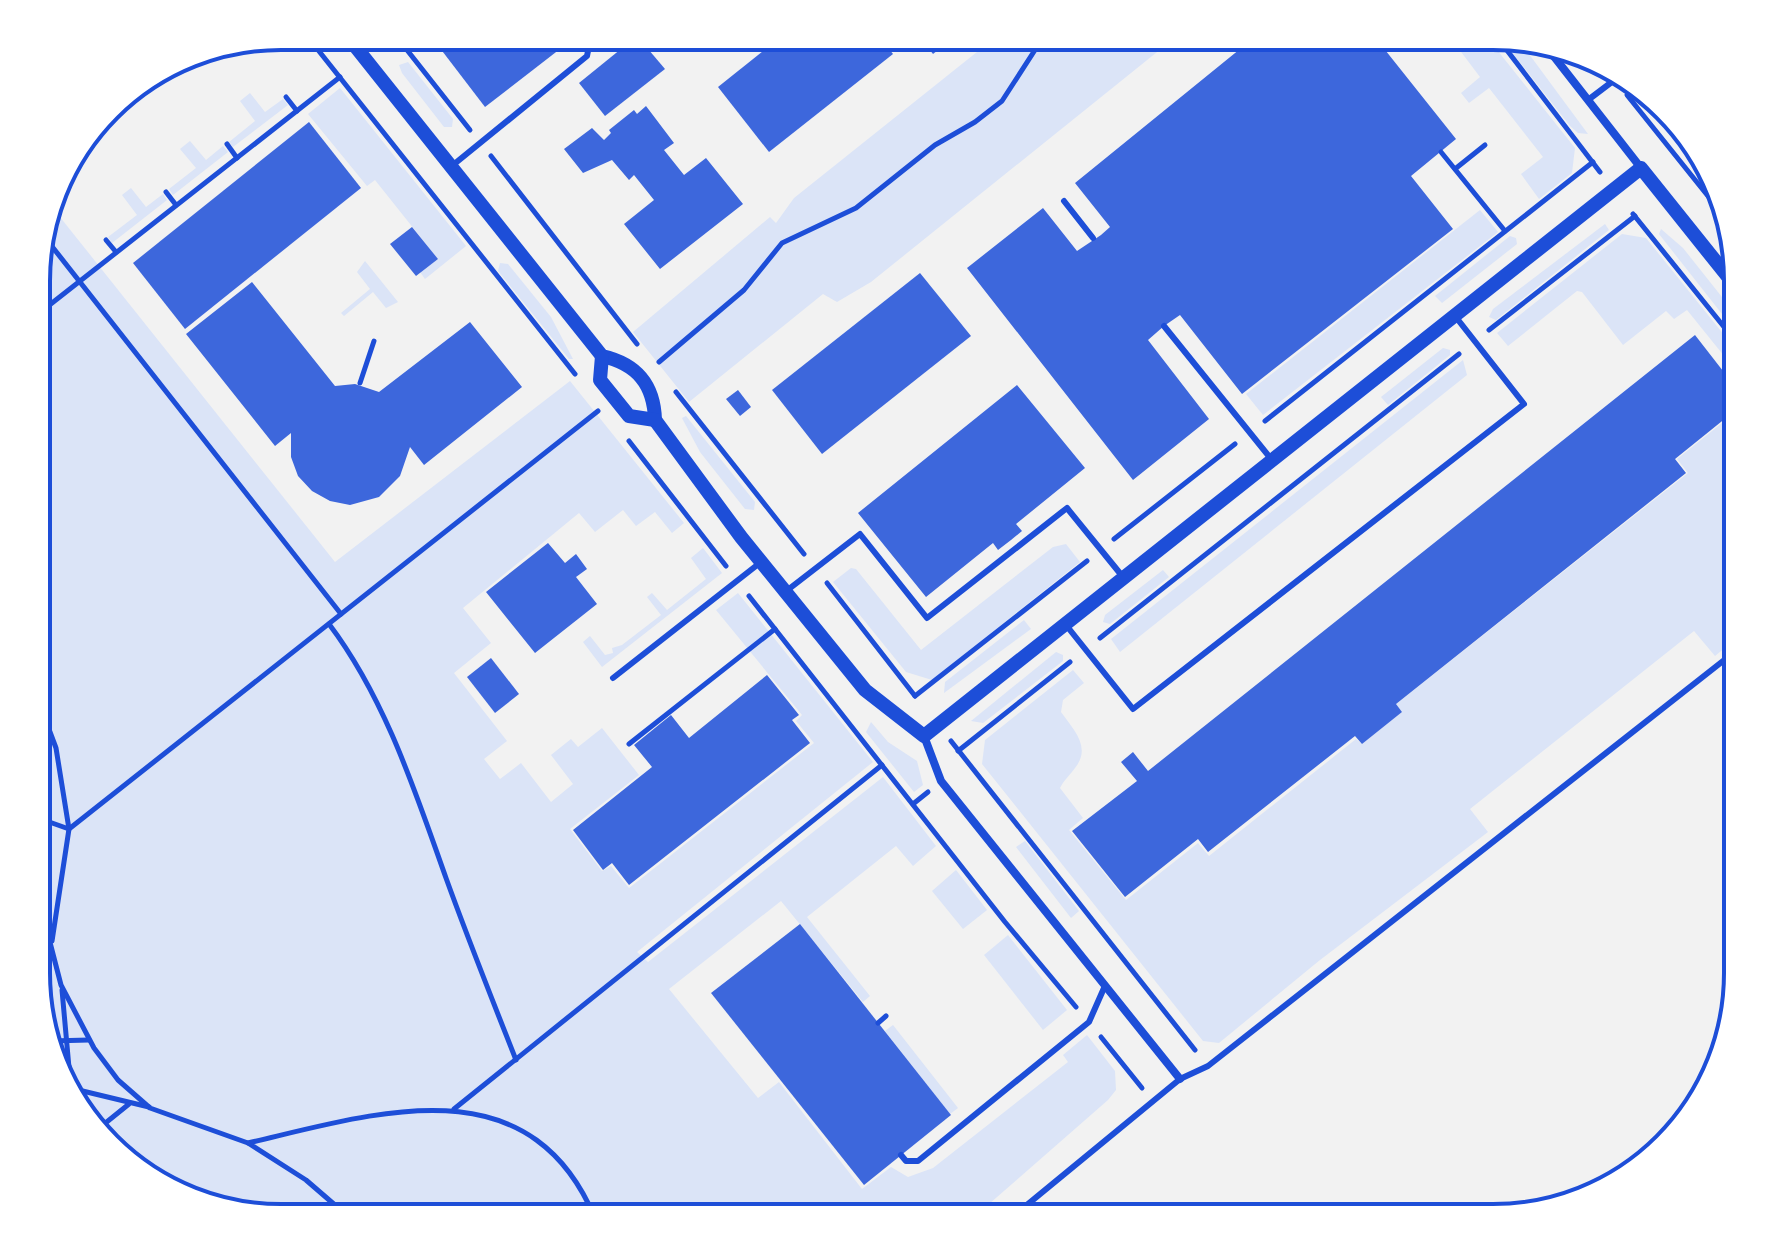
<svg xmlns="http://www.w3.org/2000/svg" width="1774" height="1254" font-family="'Noto Sans',sans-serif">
  <rect width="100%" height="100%" fill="#f2f2f2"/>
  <g fill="#dbe4f7">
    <path d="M997 36H1177L871 282 837 302 823 294 689 402 633 332 770 217 776 223 794 198Z"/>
    <path d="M1449 36H1486L1575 148 1572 173 1539 199 1521 174 1543 157 1489 88 1469 103 1461 93 1480 77Z"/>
    <path d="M1500 37 1518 39 1588 134 1578 133 1570 126Z"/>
    <path d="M408 62 453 119 452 127H444L402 73 399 65Z"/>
    <path d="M340 88 466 246 425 279 420 272 438 259 375 180 367 186 308 114Z"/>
    <path d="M250 93 265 112 283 99 288 105 233 147 229 142 255 121 240 101Z"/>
    <path d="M190 141 206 160 223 146 228 152 173 195 169 189 196 168 180 149Z"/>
    <path d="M131 188 146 207 163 194 167 200 112 243 108 237 137 215 122 195Z"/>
    <path d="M52 207 335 562 570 381 684 523 672 533 655 512 636 526 623 510 595 532 579 513 463 608 491 643 454 673 507 741 484 759 500 779 521 763 551 802 573 784 551 755 571 739 578 747 602 728 639 775 570 829 602 871 611 866 629 888 814 743 796 721 802 715 716 610 738 593 873 762 637 952 648 962 883 777 936 846 913 866 896 846 807 917 870 996 863 1002 781 901 669 989 758 1098 779 1082 862 1189 891 1167 908 1177 933 1168 1068 1062 1063 1055 1087 1035 1115 1071 1116 1090 1108 1100 973 1218 265 1217 188 1200 131 1167 69 1095 38 1005V248Z"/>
    <path d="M1480 210 1498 232 1263 415 1246 394Z"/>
    <path d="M1605 224 1609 230 1496 320 1489 317 1493 309Z"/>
    <path d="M1661 229 1683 248 1737 316V333L1659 234Z"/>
    <path d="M1622 234 1646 238 1737 351V372L1687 310 1674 319 1666 311 1623 345 1582 292 1577 291 1508 346 1497 333Z"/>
    <path d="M1510 236 1516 238 1517 244 1442 303 1435 296Z"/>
    <path d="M365 261 398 302 386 308 373 292 344 316 341 313 370 289 357 272Z"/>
    <path d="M500 263 508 264 551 317 573 359H569L498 271Z"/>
    <path d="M1443 348 1450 350V355L1388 405 1381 397Z"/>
    <path d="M1463 360 1467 375 1120 652 1111 639Z"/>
    <path d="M1737 411V638L1715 656 1694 631 1470 809 1488 832 1320 960 1219 1043 1203 1041 982 764 985 740 1073 670 1084 683 1063 700 1061 712C1073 729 1092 747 1075 768 1070 775 1064 780 1060 788L1083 818 1069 830 1126 900 1198 843 1209 856 1356 739 1362 744 1402 712 1396 704 1688 473 1677 459Z"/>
    <path d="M686 416 755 502 754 510 745 509 700 452 682 418Z"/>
    <path d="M1066 544 1080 562 932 680 906 672 833 582 851 568 856 569 921 650 1053 547Z"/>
    <path d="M703 548 722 573 602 667 583 642 590 636 605 655 613 653 612 648 622 645 661 615 647 597 652 593 667 610 706 579 691 558Z"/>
    <path d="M1163 570 1169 577 1110 624 1103 622 1105 615Z"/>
    <path d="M1024 620 1031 629 944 693 945 682Z"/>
    <path d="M1056 652 1063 655V661L983 723 971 721Z"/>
    <path d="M871 722 888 742 917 761 923 785 914 792 866 732Z"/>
    <path d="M1025 841 1079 911 1071 918 1016 847Z"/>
    <path d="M956 870 987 910 963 929 932 891Z"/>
    <path d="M1008 935 1067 1010 1043 1030 984 955Z"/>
    <path d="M893 1025 958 1108 950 1114 885 1031Z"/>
  </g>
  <g fill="#3d67dc">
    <path d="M436 36H564L569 42 485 107 433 39Z"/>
    <path d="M637 36 665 69 605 116 579 83Z"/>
    <path d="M659 36H687L670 50Z"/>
    <path d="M782 36H879L893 54 769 152 718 87Z"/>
    <path d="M919 36H956L933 54Z"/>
    <path d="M1256 36H1374L1456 139 1411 176 1453 229 1242 394 1180 315 1164 326 1148 340 1209 419 1133 480 967 268 1043 208 1077 251 1101 235 1110 227 1075 183Z"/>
    <path d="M172 66 173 68 93 129 120 96Z"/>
    <path d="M646 106 674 143 664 150 684 175 706 158 743 204 660 269 624 224 654 200 634 175 629 180 612 160 583 173 564 149 592 128 604 140 611 133 609 130 634 110 637 114Z"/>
    <path d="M309 122 361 188 185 329 133 263Z"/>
    <path d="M412 227 438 259 416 276 390 244Z"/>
    <path d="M920 273 971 336 822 454 772 390Z"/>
    <path d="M252 282 335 386 355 384 379 392 470 322 522 387 424 465 410 447 400 476 379 497 350 505 330 501 312 491 298 476 291 457V433L275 446 186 334Z"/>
    <path d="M1695 335 1737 389V409L1675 459 1686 473 1396 704 1402 712 1362 744 1355 736 1208 852 1198 839 1125 897 1072 831 1137 781 1121 762 1133 752 1148 771Z"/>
    <path d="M1017 385 1085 468 1016 524 1022 531 1011 540 998 550 993 543 926 597 858 513Z"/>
    <path d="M738 390 751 407 740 416 726 399Z"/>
    <path d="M548 543 565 563 576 554 587 569 576 577 597 604 535 653 486 592Z"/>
    <path d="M491 658 519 694 495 713 467 677Z"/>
    <path d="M767 675 799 715 792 720 810 743 629 885 612 863 603 870 573 830 652 767 634 745 671 715 689 738Z"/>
    <path d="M800 924 951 1115 864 1185 711 993Z"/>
  </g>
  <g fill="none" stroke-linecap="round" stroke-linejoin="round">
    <g stroke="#1d4ed8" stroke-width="5">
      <path d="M307 36 575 374"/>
      <path d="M396 36 470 130"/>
      <path d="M779 36 788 47"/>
      <path d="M1496 36 1600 172"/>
      <path d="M1627 95 1724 216"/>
      <path d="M286 97 297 111"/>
      <path d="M227 144 237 158"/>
      <path d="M1441 152 1505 231"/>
      <path d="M491 156 637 344"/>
      <path d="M1455 169 1485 145"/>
      <path d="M166 192 176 205"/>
      <path d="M1633 214 1737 343"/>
      <path d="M43 235 341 614"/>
      <path d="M106 240 116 252"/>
      <path d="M38 314 340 77"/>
      <path d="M1489 330 1635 216"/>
      <path d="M659 362 744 290 782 243 856 208 935 145 975 122 1002 101 1044 36"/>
      <path d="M360 383 374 341"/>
      <path d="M676 392 804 554"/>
      <path d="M1265 421 1593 162"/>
      <path d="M629 441 726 566"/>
      <path d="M1114 539 1235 444"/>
      <path d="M827 583 915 696"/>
      <path d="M749 596 1005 922 1076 1007"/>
      <path d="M329 624C385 698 415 791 446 878 468 939 492 999 516 1060"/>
      <path d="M1100 638 1459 354"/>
      <path d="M915 696 1087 561"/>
      <path d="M38 700 56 748 69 829 52 941"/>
      <path d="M951 741 1195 1050"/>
      <path d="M629 744 775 629"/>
      <path d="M958 751 1070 662"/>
      <path d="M913 804 928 792"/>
      <path d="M38 818 69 829 598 411"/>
      <path d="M38 896 61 985 94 1048 118 1080 150 1108 248 1143 306 1180 350 1218"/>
      <path d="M62 990 71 1090"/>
      <path d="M878 1023 886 1016"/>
      <path d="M1101 1037 1142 1088"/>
      <path d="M50 1041 89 1040"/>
      <path d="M66 1087 149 1107"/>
      <path d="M454 1109 882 765"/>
      <path d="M98 1129 129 1104"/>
      <path d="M248 1143C376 1113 529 1062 595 1218"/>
      <path d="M332 1218 340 1208H359L389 1218"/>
    </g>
    <g stroke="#1d4ed8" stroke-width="6">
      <path d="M1588 100 1621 75"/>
      <path d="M453 165 587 56 591 36"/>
      <path d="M1064 201 1093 238"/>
      <path d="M1164 326 1272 460"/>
      <path d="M785 592 860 534 927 618 1067 508 1123 577"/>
      <path d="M1066 625 1133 709 1524 404 1455 316"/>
      <path d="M613 678 761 562"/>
      <path d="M901 1155 906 1161H918L1089 1022 1104 988"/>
      <path d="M1011 1218 1180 1079 1208 1066 1737 650"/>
    </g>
    <g stroke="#1d4ed8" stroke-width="8">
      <path d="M1545 45 1641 168"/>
      <path d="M924 736 941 781 1180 1079"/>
    </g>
    <g stroke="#1d4ed8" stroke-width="14">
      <path d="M347 36 602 356C637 364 654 384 655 420L741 537 865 690 924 736 1641 168 1737 288"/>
      <path d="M602 356 600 380 629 416 655 420"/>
    </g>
  </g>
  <path d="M0 0H1774V1254H0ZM281 50H1493A231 231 0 0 1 1724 281V973A231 231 0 0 1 1493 1204H281A231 231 0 0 1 50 973V281A231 231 0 0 1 281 50Z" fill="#fff" fill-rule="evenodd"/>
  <path fill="none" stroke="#1d4ed8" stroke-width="4" d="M281 50H1493A231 231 0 0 1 1724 281V973A231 231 0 0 1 1493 1204H281A231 231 0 0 1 50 973V281A231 231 0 0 1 281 50Z"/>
</svg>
